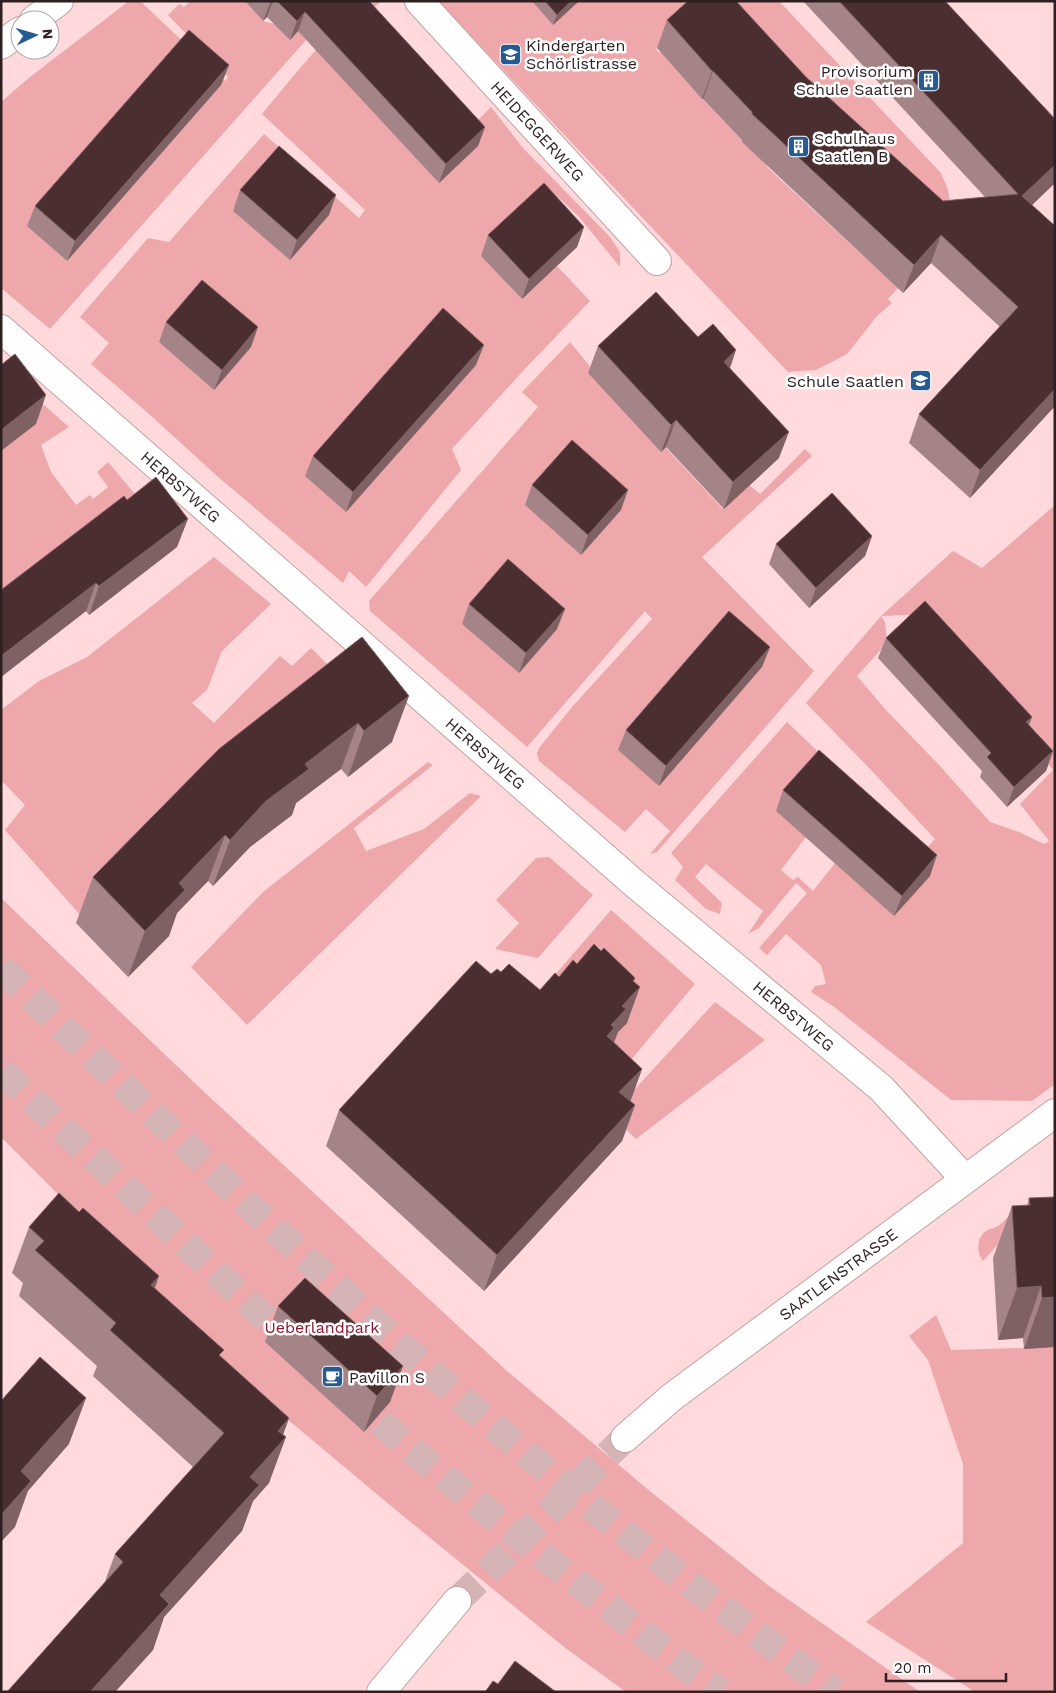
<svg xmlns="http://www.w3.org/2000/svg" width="1056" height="1693" font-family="'Work Sans',sans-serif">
  <rect width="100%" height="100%" fill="#ffd9db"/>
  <g fill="#eea8ac" fill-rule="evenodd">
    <path d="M129 1H140L225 81 228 77 168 15 179 4 184 7 191 1H245L263 21 274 24 307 23 315 30 50 329 1 288V102L30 77ZM195 114 67 261 28 226Z"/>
    <path d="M363 1H381L359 23 465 133 491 107 523 148 610 237 620 252V267L579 217 555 194 541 209 481 255 522 299 557 266 590 301 523 371 452 449 461 470 366 587 349 571 343 583 217 476 149 414 91 364 109 343 80 317 148 238 169 242 264 134 359 218 365 210 262 114C294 75 326 36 363 1Z"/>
    <path d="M438 1H779L941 173 948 190 951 208 703 6 656 49 659 53 661 52 702 99H703L742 140V142L770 161 766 165 769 169 898 288 888 299 892 303 877 316 847 354 816 370 788 372Z"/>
    <path d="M570 342 592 369 723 509 749 485 760 494 805 449 812 456 702 557 814 671 657 852 650 854 670 831 646 809 625 832 539 761 537 754 539 748 572 707 652 619 645 611 527 747 370 611 369 601 538 407 522 392Z"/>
    <path d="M1 367 69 427 41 445 51 472 76 505 90 495 93 499 108 487 97 472 108 462 145 506 1 611Z"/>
    <path d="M1055 505V1084L1032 1101 951 1100 833 1006 811 992 815 986 826 984 821 965 786 934 767 955 759 948 807 893 796 883 759 928 748 934 763 911 706 864 695 877 722 903 720 914 706 909 675 880 683 867 671 853 787 722 851 783 806 837 781 870 793 880 798 877 813 891 835 863 894 915 929 876 914 861 935 839 871 770 806 703 881 616 953 551 982 568ZM926 614 1037 733 1029 740 1053 770 1020 804 1049 841 1044 844 1019 832 990 822 940 766 885 709 857 676 887 643 885 622 881 616Z"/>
    <path d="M214 557 271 604 222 651 207 690 192 703 214 723 280 656 292 666 311 648 346 683 82 917 5 830 25 805 1 780V710L39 681 87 657Z"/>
    <path d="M428 762 433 765 354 828 366 851 424 829 470 793 481 796 247 1025 191 967 263 892Z"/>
    <path d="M549 857 593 895 538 958 495 949 519 923 496 900 536 858Z"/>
    <path d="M1 898 201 1089 507 1371 651 1492 769 1586 920 1692H626L564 1647 391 1506 256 1393 1 1137Z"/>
    <path d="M611 910 695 984 630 1061 611 1041 626 1022 547 984Z"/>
    <path d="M715 1002 765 1040 636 1139 611 1115Z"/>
    <path d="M1010 1215 1001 1241 983 1261C975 1250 977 1234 990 1229 992 1228 993 1229 994 1228 1000 1226 1006 1219 1010 1215Z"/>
    <path d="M936 1315 951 1350 1055 1347V1692H975L866 1622 963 1543V1464L928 1360 909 1336Z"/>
  </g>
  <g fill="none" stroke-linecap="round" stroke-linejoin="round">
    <path stroke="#d5b4b6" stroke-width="28" stroke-dasharray="28 14" stroke-linecap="butt" d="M457 1601 625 1438"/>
    <g stroke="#d5b4b6" stroke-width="28" stroke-dasharray="28 14" stroke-linecap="butt">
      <path d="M1 968C137 1099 273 1230 413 1356 547 1476 690 1585 835 1692"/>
      <path d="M1 1071 299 1350"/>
      <path d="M348 1394C457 1492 574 1580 690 1670L721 1692"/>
    </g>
    <defs>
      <g id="minor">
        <path id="s1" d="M419 1 657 261"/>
        <path d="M34 20 59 1"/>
        <path d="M1 45 20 31"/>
        <path id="s2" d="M1 329 635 884 881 1088 965 1179"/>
        <path id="s3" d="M625 1438 672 1397 1055 1113"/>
        <path d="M381 1692 457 1601"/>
      </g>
    </defs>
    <use href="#minor" stroke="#c4a1a2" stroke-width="30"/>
    <use href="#minor" stroke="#fff" stroke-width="28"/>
  </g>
  <g fill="#a48486">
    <path d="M245 1H369L485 127 478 146 439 183 298 31 290 40 267 17 263 21Z"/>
    <path d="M532 1H579L553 25Z"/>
    <path d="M803 1H945L1055 183 1032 205 1055 226V406L970 498 909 443 919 414 1000 327 931 263 903 293 742 142V140L703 99H702L657 48 667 20 806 77 943 201 985 197Z"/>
    <path d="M229 65 221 85 67 261 27 226 35 206Z"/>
    <path d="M240 190 329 215 290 260 233 211Z"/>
    <path d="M584 227 577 247 522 299 481 256 488 235Z"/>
    <path d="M166 322 251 347 214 390 159 342Z"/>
    <path d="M698 337 730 368 779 458 724 509 666 447 661 452 588 373 598 346Z"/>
    <path d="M476 365 346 512 305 476 313 456Z"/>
    <path d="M532 485 621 510 581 555 525 505Z"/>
    <path d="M127 500 177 547 89 615 86 611 1 677Z"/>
    <path d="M872 536 865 556 809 608 769 564 776 544Z"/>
    <path d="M469 604 557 629 519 673 462 624Z"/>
    <path d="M362 637 392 742 348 777 341 769 296 803 292 815 250 847 213 886 208 881 177 913 169 936 128 977 76 923 93 877Z"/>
    <path d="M886 638 1032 717 1029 725 1053 751 1046 771 1007 807 980 777 982 771 878 658Z"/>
    <path d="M770 647 762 667 659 786 618 750 626 730Z"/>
    <path d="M783 790 930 876 894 916 776 811Z"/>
    <path d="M577 964 634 982 627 1023 618 1032 614 1043 642 1069 630 1102 635 1105 622 1141 484 1291 326 1146 339 1110 491 974 501 972 540 990Z"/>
    <path d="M1055 1197V1347L1024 1349 1023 1338 998 1340 993 1258 1012 1206H1027L1029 1198Z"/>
    <path d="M79 1212 159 1276 155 1288 221 1357 289 1418 283 1435 269 1483 253 1501 242 1531 164 1617 153 1650 115 1692H7L104 1584 115 1554 193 1467 93 1376 97 1366 19 1296 23 1283 12 1273 29 1227Z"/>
    <path d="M278 1306 403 1366 390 1402 364 1432 265 1342Z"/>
  </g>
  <g fill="#806163">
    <path d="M271 1H273L267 17 263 21Z"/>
    <path d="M571 1H579L553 25 557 15Z"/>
    <path d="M305 12 298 31 290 40 297 21Z"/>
    <path d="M229 65 221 85 67 261 75 241Z"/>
    <path d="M712 71H713L703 99H702Z"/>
    <path d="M485 127 478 146 439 183 446 164Z"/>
    <path d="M1055 165V183L1012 224 1022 196Z"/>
    <path d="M336 195 329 215 290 260 297 240Z"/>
    <path d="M584 227 577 247 522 299 529 279Z"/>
    <path d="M941 235 931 263 903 293 914 265Z"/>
    <path d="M258 327 251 347 214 390 222 370Z"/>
    <path d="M484 345 476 365 346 512 353 492Z"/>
    <path d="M736 350 727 377 724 362Z"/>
    <path d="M1055 389V406L970 498 980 470Z"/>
    <path d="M46 395 36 424 1 451V430Z"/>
    <path d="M676 420 666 447 661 452 671 425Z"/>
    <path d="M789 432 779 458 724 509 733 482Z"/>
    <path d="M628 490 621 510 581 555 588 535Z"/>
    <path d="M188 519 177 547 89 615 99 586Z"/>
    <path d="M872 536 865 556 809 608 816 588Z"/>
    <path d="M96 583 86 611 1 677V656Z"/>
    <path d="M565 609 557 629 519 673 526 653Z"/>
    <path d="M770 647 762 667 659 786 666 766Z"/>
    <path d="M409 696 392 742 348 777 364 731Z"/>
    <path d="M1032 717 1024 737 1026 722Z"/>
    <path d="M358 723 341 769 296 803 292 815 250 847 213 886 230 840 266 801 305 764Z"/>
    <path d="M1053 751 1046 771 1007 807 1014 787Z"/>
    <path d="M225 835 208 881 177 913 169 936 128 977 145 931 179 883Z"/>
    <path d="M937 855 930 876 894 916 902 896Z"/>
    <path d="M635 978 627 1001 640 987 627 1023 618 1032 613 1045 607 1036 633 981Z"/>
    <path d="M642 1069 629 1105 619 1092Z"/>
    <path d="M635 1105 622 1141 484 1291 497 1255Z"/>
    <path d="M159 1276 142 1322 151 1285Z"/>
    <path d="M1041 1286 1023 1338 998 1340 1017 1288Z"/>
    <path d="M1055 1297V1347L1024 1349 1042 1298Z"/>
    <path d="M403 1366 390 1402 364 1432 377 1396Z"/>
    <path d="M86 1398 69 1444 28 1491 15 1527 1 1542V1515L21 1471Z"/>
    <path d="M289 1418 280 1443 286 1437 269 1483 253 1501 242 1531 164 1617 153 1650 115 1692H90L160 1595 250 1477 278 1431Z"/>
  </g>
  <g fill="#4a2e30" stroke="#806163">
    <path d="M277 1H369L485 127 446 164 305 12 297 21Z"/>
    <path d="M545 1H571L557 15Z"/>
    <path d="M688 1H736L806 77 943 201 1018 194 839 1H945L1055 119V165L1022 196 1055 226V389L980 470 919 414 1018 307 941 235 914 265 752 114V112L713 71H712L667 20Z"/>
    <path d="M189 30 229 65 75 241 35 206Z"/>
    <path d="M279 146 336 195 297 240 240 190Z"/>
    <path d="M544 183 584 227 529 279 488 235Z"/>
    <path d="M202 280 258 327 222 370 166 322Z"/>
    <path d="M656 292 698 337 713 324 736 350 724 362 789 432 733 482 676 420 671 425 598 346Z"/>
    <path d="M443 308 484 345 353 492 313 456Z"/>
    <path d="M15 354 46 395 1 430V365Z"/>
    <path d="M572 440 628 490 588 535 532 485Z"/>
    <path d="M156 477 188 519 99 586 96 583 1 656V590L124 496 127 500Z"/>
    <path d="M832 493 872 536 816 588 776 544Z"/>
    <path d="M508 559 565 609 526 653 469 604Z"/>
    <path d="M925 601 1032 717 1026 722 1053 751 1014 787 987 757 991 753 886 638Z"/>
    <path d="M729 611 770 647 666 766 626 730Z"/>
    <path d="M362 637 409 696 364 731 358 723 305 764 309 769 266 801 230 840 225 835 179 883 185 890 145 931 93 877 219 749Z"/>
    <path d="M819 750 937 855 902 896 783 790Z"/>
    <path d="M594 944 601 951 604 948 635 978 633 981 640 987 622 1006 626 1009 611 1025 614 1028 607 1036 642 1069 619 1092 635 1105 497 1255 339 1110 476 961 491 974 497 969 501 972 509 964 540 990 555 973 559 977 573 960 577 964Z"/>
    <path d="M59 1193 79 1212 83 1208 159 1276 151 1285 224 1350 219 1355 289 1418 278 1431 286 1437 250 1477 259 1485 160 1595 169 1604 90 1692H7L123 1562 115 1554 224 1433 110 1330 116 1323 35 1250 44 1241 29 1227Z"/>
    <path d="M1055 1197V1297L1042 1298 1041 1286 1017 1288 1012 1206 1030 1205 1029 1198Z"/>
    <path d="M305 1278 403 1366 377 1396 278 1306Z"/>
    <path d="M40 1357 86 1398 21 1471 31 1481 1 1515V1401Z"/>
    <path d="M515 1661 556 1692H485L493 1681 498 1684Z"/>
  </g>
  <defs>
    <symbol id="school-square" viewBox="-11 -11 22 22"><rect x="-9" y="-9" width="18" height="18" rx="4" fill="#255a92" stroke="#fff"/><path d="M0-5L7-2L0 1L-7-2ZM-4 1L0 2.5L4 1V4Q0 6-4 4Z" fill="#fff"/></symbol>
    <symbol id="building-square" viewBox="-11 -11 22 22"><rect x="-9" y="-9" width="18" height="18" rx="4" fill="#255a92" stroke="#fff"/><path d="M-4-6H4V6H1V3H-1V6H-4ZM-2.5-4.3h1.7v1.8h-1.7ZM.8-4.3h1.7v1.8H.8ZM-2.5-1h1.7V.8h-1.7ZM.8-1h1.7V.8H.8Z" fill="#fff"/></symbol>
    <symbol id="cafe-square" viewBox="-11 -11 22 22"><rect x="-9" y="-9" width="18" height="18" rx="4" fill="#255a92" stroke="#fff"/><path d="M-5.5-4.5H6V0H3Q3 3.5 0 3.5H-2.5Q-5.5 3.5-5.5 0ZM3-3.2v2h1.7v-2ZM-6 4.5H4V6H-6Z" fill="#fff"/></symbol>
  </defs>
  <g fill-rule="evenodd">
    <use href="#school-square" x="498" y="42" width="25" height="25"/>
    <use href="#building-square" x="916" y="68" width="25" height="25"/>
    <use href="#building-square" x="786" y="134" width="25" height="25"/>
    <use href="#school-square" x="908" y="368" width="25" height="25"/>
    <use href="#cafe-square" x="320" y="1364" width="25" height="25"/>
  </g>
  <g text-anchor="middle" stroke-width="5" stroke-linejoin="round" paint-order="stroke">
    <g font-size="16" fill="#2e2021" stroke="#fff" text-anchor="start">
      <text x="526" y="51">Kindergarten<tspan x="526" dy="18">Schörlistrasse</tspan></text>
      <text x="913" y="77" text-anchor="end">Provisorium<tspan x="913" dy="18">Schule Saatlen</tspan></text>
      <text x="814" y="144">Schulhaus<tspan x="814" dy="18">Saatlen B</tspan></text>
      <text x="904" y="387" text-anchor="end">Schule Saatlen</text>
      <text x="349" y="1383">Pavillon S</text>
    </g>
    <g font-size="16" fill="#2e2021" stroke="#fff">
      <text dy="6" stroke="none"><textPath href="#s1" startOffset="176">HEIDEGGERWEG</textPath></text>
      <text dy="6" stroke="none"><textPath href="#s2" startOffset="239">HERBSTWEG</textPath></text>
      <text dy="6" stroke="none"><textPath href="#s2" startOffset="644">HERBSTWEG</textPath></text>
      <text dy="6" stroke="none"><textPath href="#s2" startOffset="1049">HERBSTWEG</textPath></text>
      <text dy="6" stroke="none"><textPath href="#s3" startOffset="269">SAATLENSTRASSE</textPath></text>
    </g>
    <g font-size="16" fill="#8b1430" stroke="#fff">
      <text x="322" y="1333">Ueberlandpark</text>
    </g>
  </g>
  <rect width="1056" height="1693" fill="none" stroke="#2e2021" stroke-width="5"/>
  <g transform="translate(35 35) rotate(85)"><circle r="24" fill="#ffffff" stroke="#aba6a6"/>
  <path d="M0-4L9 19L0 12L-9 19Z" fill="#255a92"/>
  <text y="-8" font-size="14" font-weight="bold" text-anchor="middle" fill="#2e2021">N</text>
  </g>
  <path d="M886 1673v8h120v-8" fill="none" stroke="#2e2021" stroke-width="2.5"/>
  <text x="894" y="1673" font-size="15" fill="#2e2021" stroke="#ffffff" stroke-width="4" paint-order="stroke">20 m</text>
</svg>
